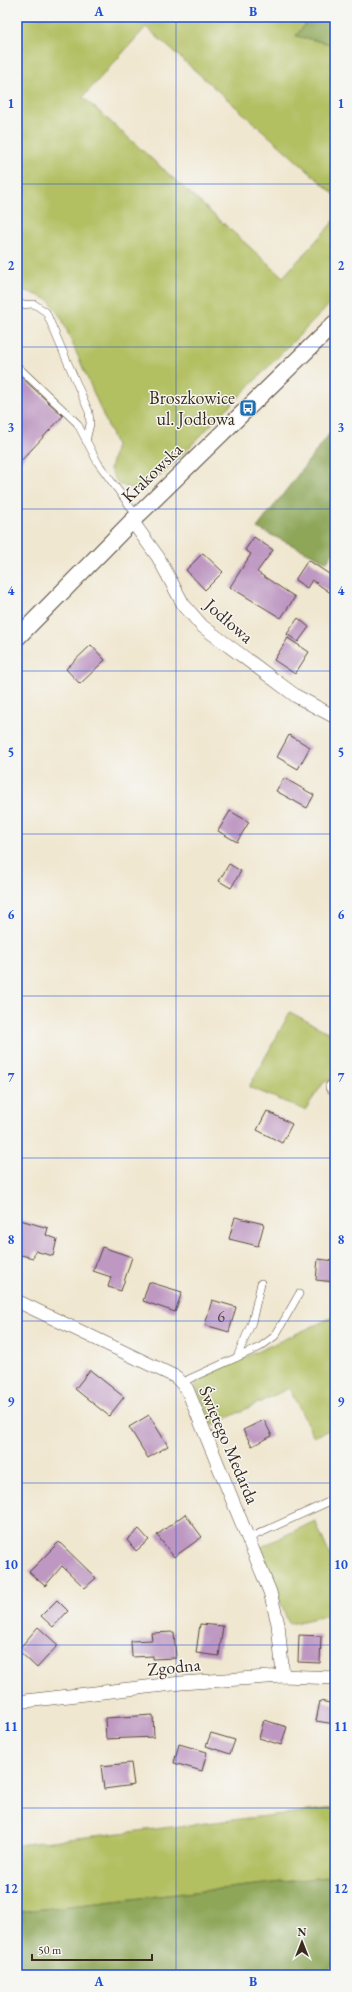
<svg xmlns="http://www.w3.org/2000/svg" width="352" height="1992" font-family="'EB Garamond',serif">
  <rect width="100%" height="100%" fill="#f6f6f2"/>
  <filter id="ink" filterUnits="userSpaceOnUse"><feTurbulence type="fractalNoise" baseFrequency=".025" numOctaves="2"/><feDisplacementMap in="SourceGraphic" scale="8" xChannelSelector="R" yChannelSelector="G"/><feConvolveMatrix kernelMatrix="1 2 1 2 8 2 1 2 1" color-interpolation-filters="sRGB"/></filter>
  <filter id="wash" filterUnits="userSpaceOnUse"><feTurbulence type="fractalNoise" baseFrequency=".012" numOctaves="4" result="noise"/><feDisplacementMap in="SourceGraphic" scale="16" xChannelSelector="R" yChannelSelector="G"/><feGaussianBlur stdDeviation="0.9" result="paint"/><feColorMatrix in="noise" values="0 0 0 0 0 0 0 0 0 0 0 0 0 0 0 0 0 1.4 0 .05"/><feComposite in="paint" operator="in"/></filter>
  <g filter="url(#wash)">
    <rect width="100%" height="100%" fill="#f0e7d0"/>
    <g fill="#b2c062" stroke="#767540">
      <path d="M17 17H310L296 36 335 45V195L146 27 83 97 283 277 335 220V299L162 475 136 490 118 484 110 469 116 445 62 319 49 300 27 291 17 292Z"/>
      <path d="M290 1012 335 1036V1080L324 1082 305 1110 249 1087Z"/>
      <path d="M335 1316V1427L314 1437 289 1388 213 1425 193 1381Z"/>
      <path d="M315 1521 335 1567V1614L289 1624 259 1548Z"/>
      <path d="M335 1808V1876L17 1912V1845Z"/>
    </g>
    <g fill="#8da658" stroke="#64683b">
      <path d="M310 17H335V45L296 36Z"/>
      <path d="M330 433 335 436V550L327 562 257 528Z"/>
      <path d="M335 1876V1963L324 1975H17V1912Z"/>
    </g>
    <g id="blocks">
      <g fill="#be98c2">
        <path d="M17 373 63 416 17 465Z"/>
        <path d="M254 537 273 550 257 572 295 597 281 618 230 587 251 554 245 550Z"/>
        <path d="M203 553 223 572 205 590 186 570Z"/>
        <path d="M308 560 335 578V596L312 580 307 588 295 580Z"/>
        <path d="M298 618 309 627 298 642 287 634Z"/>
        <path d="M288 638 309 652 295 674 274 660Z"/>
        <path d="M91 645 105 660 80 684 66 669Z"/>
        <path d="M289 735 310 747 298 769 277 757Z"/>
        <path d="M284 778 314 795 307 808 276 791Z"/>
        <path d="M230 811 249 822 237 842 218 831Z"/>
        <path d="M229 864 241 871 231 888 219 881Z"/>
        <path d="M267 1111 292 1124 282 1143 257 1130Z"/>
        <path d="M235 1217 264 1224 258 1246 229 1239Z"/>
        <path d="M17 1219 48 1228 46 1235 57 1239 53 1256 35 1251 33 1258 17 1254Z"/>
        <path d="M102 1247 132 1257 121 1291 108 1287 111 1277 93 1271Z"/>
        <path d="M318 1259 335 1261V1282L316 1280Z"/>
        <path d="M149 1282 182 1292 175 1312 143 1301Z"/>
        <path d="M212 1300 236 1307 229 1332 205 1325Z"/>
        <path d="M90 1370 124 1397 109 1416 75 1389Z"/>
        <path d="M149 1415 168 1446 148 1458 129 1427Z"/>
        <path d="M264 1420 272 1436 252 1446 243 1430Z"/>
        <path d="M185 1514 202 1537 174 1557 157 1535Z"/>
        <path d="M139 1529 149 1540 136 1551 127 1540Z"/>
        <path d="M59 1542 96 1578 85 1588 62 1566 45 1586 29 1572Z"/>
        <path d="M57 1600 68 1611 53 1627 41 1616Z"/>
        <path d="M200 1624 223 1626 219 1656 196 1653Z"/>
        <path d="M38 1627 58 1645 37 1668 18 1650Z"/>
        <path d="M174 1632 176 1658 153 1659V1656L132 1657 131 1641 152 1640 151 1633Z"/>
        <path d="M299 1635 321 1636 320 1663 298 1662Z"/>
        <path d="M320 1701 335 1704V1724L316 1721Z"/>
        <path d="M153 1715 154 1737 106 1739 105 1718Z"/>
        <path d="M264 1720 287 1727 281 1745 259 1738Z"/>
        <path d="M211 1733 235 1740 230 1754 206 1746Z"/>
        <path d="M179 1744 207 1752 202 1771 174 1763Z"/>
        <path d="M131 1763 134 1785 104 1789 101 1766Z"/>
      </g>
    </g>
  </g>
  <g filter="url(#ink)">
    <use href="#blocks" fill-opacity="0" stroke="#564639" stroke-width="1"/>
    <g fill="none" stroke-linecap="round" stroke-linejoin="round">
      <defs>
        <g id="service">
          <path d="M17 305 34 304 46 312 89 412 90 424 86 441"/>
          <path d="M17 366 77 423 98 463 137 516"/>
          <path d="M237 1357 252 1322 261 1283"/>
          <path d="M182 1384 189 1379 260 1347 275 1336 299 1294"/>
          <path d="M249 1538 335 1499"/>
        </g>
        <g id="minor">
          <path d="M132 521 158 557 183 604 202 626 296 696 335 717"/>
          <path d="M332 1087H335"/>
          <path d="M17 1301 176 1377 187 1389 270 1592 278 1624 283 1676"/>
          <path d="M17 1702 181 1683 283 1676 335 1678"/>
        </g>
        <path id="tertiary" d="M17 638 132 521 335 323"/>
      </defs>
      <use href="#service" stroke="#564639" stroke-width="8"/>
      <use href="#minor" stroke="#564639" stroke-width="14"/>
      <use href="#tertiary" stroke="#564639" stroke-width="18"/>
      <use href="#service" stroke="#fff" stroke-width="7"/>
      <use href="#minor" stroke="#fff" stroke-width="13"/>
      <use href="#tertiary" stroke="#fff" stroke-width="16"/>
    </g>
  </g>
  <path fill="none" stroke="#1d4ed8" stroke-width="1" stroke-opacity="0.55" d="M176 17V1975M17 184H335M17 347H335M17 509H335M17 671H335M17 834H335M17 996H335M17 1158H335M17 1321H335M17 1483H335M17 1645H335M17 1808H335"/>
  <defs>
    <symbol id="bus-square" viewBox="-11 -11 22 22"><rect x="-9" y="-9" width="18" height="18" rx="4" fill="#1f6fb2" stroke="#f6f6f2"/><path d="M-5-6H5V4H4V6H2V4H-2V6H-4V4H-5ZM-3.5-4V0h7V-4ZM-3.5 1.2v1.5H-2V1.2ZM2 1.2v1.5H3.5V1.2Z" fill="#fff"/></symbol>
  </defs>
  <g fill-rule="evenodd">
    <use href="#bus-square" x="238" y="398" width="20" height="20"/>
  </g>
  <g text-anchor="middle" stroke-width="3" stroke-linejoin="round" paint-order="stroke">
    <g font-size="16" fill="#5c4647">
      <text x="221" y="1322">6</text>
    </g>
    <g font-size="18" fill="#3b2a1e" stroke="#f6f6f2" text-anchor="end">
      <text x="235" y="404">Broszkowice<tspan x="235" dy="21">ul. Jodłowa</tspan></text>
    </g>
    <g font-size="18" fill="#3b2a1e" stroke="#f6f6f2">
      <text transform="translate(152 473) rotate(-44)" y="6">Krakowska</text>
      <text transform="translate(229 621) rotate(41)" y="6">Jodłowa</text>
      <text transform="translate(229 1445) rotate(67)" y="6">Świętego Medarda</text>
      <text transform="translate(174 1667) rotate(-6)" y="6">Zgodna</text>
    </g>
  </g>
  <rect width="352" height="1992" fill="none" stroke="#f6f6f2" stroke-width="44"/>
  <g transform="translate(302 1942)" stroke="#f6f6f2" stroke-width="3" paint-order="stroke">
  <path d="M0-3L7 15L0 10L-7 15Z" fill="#3b2a1e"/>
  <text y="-6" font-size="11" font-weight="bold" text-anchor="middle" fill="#3b2a1e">N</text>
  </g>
  <path d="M32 1954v6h120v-6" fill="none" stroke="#3b2a1e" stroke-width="2"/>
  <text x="38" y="1954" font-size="12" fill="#3b2a1e" stroke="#f6f6f2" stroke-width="3" paint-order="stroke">50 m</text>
  <rect x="22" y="22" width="308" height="1948" fill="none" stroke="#1d4ed8" stroke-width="1.5"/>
  <g font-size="13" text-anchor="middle" font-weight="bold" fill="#1d4ed8">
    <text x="99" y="16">A</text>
    <text x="253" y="16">B</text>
    <text x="11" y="108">1</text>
    <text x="341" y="108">1</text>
    <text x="11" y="270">2</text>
    <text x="341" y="270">2</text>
    <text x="11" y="432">3</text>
    <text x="341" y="432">3</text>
    <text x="11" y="595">4</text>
    <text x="341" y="595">4</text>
    <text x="11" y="757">5</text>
    <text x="341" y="757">5</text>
    <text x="11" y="919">6</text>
    <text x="341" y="919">6</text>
    <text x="11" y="1082">7</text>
    <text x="341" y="1082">7</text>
    <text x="11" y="1244">8</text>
    <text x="341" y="1244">8</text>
    <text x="11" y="1406">9</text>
    <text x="341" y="1406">9</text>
    <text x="11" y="1569">10</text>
    <text x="341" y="1569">10</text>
    <text x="11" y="1731">11</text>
    <text x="341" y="1731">11</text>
    <text x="11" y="1893">12</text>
    <text x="341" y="1893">12</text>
    <text x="99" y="1986">A</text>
    <text x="253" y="1986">B</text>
  </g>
</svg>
